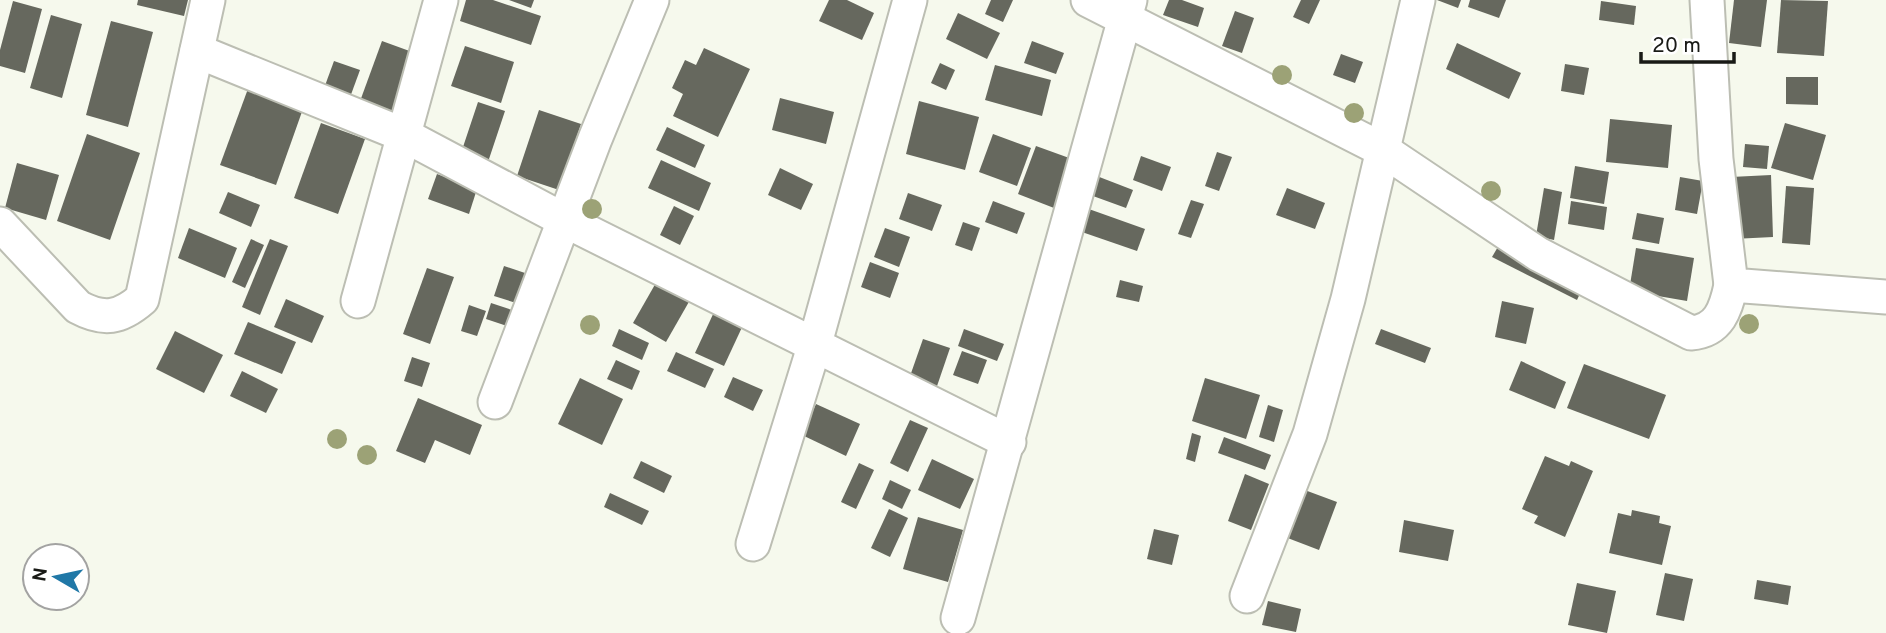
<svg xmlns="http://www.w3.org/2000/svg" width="1886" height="633" font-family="Overpass,sans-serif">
  <rect width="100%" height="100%" fill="#f6f9ed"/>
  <g fill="#66685e">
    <path d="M138 0H188L184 16 137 5Z"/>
    <path d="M466 0H493L541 16 531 45 460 21Z"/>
    <path d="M509 0H534L531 8Z"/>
    <path d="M829 0H847L874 13 862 40 819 21Z"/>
    <path d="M991 0H1013L1003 22 985 14Z"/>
    <path d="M1169 0H1182L1204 8 1198 27 1163 15Z"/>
    <path d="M1301 0H1320L1309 24 1293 17Z"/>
    <path d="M1437 0H1461L1458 8Z"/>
    <path d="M1470 0H1506L1499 18 1468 7Z"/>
    <path d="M1734 0H1767L1761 47 1729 43Z"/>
    <path d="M1781 0 1828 1 1824 56 1777 53Z"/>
    <path d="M13 1 42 9 25 73 0 66V50Z"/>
    <path d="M1601 1 1636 6 1634 25 1599 20Z"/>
    <path d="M1235 11 1254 18 1242 53 1222 46Z"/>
    <path d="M958 13 1000 33 987 59 946 39Z"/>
    <path d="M51 15 82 24 62 98 30 88Z"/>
    <path d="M111 21 153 32 128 127 86 115Z"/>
    <path d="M382 41 415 53 392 116 359 104Z"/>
    <path d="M1032 41 1064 53 1056 74 1024 63Z"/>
    <path d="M1457 43 1521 73 1509 99 1446 69Z"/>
    <path d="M465 46 514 62 501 103 451 86Z"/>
    <path d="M704 48 750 69 718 137 673 116 683 94 672 88 685 60 696 65Z"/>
    <path d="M1341 54 1363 62 1355 83 1333 75Z"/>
    <path d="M334 61 360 70 349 100 323 91Z"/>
    <path d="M940 63 955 70 946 90 931 83Z"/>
    <path d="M1565 64 1589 68 1584 95 1561 91Z"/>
    <path d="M995 65 1051 80 1042 116 985 100Z"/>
    <path d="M1786 77H1818V105L1786 104Z"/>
    <path d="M249 86 304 106 276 185 220 165Z"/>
    <path d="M780 98 834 112 826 144 772 130Z"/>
    <path d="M919 101 979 117 965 170 906 154Z"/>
    <path d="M478 102 505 111 488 162 461 153Z"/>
    <path d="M539 110 581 124 559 190 517 176Z"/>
    <path d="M1610 119 1672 125 1668 168 1606 162Z"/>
    <path d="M321 123 365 139 338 214 294 198Z"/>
    <path d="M1785 123 1826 135 1813 180 1771 168Z"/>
    <path d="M667 127 705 145 695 168 656 150Z"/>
    <path d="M87 134 140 153 110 240 57 221Z"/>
    <path d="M993 134 1031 148 1017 186 979 172Z"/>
    <path d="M1745 144 1769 146 1767 169 1743 167Z"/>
    <path d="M1036 146 1072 159 1054 208 1018 194Z"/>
    <path d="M1217 152 1232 157 1219 191 1205 186Z"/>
    <path d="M1141 156 1171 167 1162 191 1133 180Z"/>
    <path d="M661 160 711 183 699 211 648 188Z"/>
    <path d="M17 163 59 175 46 220 5 208Z"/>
    <path d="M1575 166 1609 172 1604 204 1570 198Z"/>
    <path d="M780 168 813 184 801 210 768 195Z"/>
    <path d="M1089 173 1133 190 1126 208 1082 192Z"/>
    <path d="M437 174 477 189 469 214 428 199Z"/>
    <path d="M1771 175 1773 237 1733 239 1731 177Z"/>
    <path d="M1680 177 1703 181 1697 214 1675 210Z"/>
    <path d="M1786 186 1814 188 1810 245 1782 243Z"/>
    <path d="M1287 188 1325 203 1315 229 1276 215Z"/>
    <path d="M1544 188 1562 192 1554 240 1536 236Z"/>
    <path d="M228 192 260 205 251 227 219 213Z"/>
    <path d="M908 193 942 205 932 231 899 219Z"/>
    <path d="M1191 200 1204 204 1191 238 1178 234Z"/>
    <path d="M993 201 1025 213 1017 234 985 222Z"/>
    <path d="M1571 201 1607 207 1604 230 1568 224Z"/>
    <path d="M674 206 694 216 680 245 660 235Z"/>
    <path d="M1086 208 1145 229 1137 251 1079 231Z"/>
    <path d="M1637 213 1664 218 1659 244 1632 239Z"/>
    <path d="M963 222 980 228 972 251 955 245Z"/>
    <path d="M189 228 237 248 225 278 178 258Z"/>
    <path d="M885 228 910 237 899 267 874 257Z"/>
    <path d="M251 239 264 245 245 288 232 282Z"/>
    <path d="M270 239 288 246 260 315 242 307Z"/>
    <path d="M1499 245 1583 287 1577 300 1492 257Z"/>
    <path d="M1636 248 1694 258 1687 301 1629 291Z"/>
    <path d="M870 262 899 273 890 298 861 287Z"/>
    <path d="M504 266 525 273 516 303 494 296Z"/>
    <path d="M427 268 454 277 430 344 403 334Z"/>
    <path d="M1120 280 1143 286 1139 302 1116 297Z"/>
    <path d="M657 281 690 300 666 342 633 323Z"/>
    <path d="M286 299 324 316 312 343 274 327Z"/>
    <path d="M1502 301 1534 308 1526 344 1495 337Z"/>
    <path d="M491 303 512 310 507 326 486 319Z"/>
    <path d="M469 305 486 311 477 336 461 331Z"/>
    <path d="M715 310 744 323 724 366 695 353Z"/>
    <path d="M248 322 296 342 282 374 234 354Z"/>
    <path d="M619 329 649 343 642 360 612 346Z"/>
    <path d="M964 329 1004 344 997 361 958 346Z"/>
    <path d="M1381 329 1431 348 1425 363 1375 344Z"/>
    <path d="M175 331 223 355 204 393 156 369Z"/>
    <path d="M923 339 950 348 936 389 909 379Z"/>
    <path d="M962 351 987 360 978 384 953 375Z"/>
    <path d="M676 352 714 369 705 388 667 371Z"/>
    <path d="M412 357 430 363 422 387 404 381Z"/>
    <path d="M616 360 640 371 632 390 607 379Z"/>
    <path d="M1521 361 1566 382 1555 409 1509 390Z"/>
    <path d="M1584 364 1666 395 1649 439 1567 408Z"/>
    <path d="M242 371 278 389 266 413 230 396Z"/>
    <path d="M733 377 763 390 753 411 724 397Z"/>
    <path d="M580 378 623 399 602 445 558 424Z"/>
    <path d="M1205 378 1260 395 1246 439 1192 421Z"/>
    <path d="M418 398 482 425 470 455 435 440 425 463 396 451Z"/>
    <path d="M816 404 860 424 846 456 802 435Z"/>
    <path d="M1268 405 1283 410 1274 442 1259 437Z"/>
    <path d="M910 420 928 428 908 472 890 463Z"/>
    <path d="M1192 433 1201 436 1195 462 1186 459Z"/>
    <path d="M1224 437 1271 455 1265 470 1218 453Z"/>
    <path d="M1545 456 1569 466 1571 461 1593 471 1565 537 1534 523 1538 516 1522 509Z"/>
    <path d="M932 459 974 479 960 509 918 490Z"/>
    <path d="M641 461 672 476 664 493 633 478Z"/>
    <path d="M859 463 874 470 856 509 841 502Z"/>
    <path d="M1245 474 1269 484 1251 530 1228 521Z"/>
    <path d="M890 480 911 490 902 509 882 499Z"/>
    <path d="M1302 489 1337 502 1319 550 1285 537Z"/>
    <path d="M610 493 649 511 642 525 604 507Z"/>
    <path d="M889 509 908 518 890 557 871 548Z"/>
    <path d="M1632 510 1660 516 1659 523 1671 526 1662 565 1609 553 1618 513 1631 516Z"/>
    <path d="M918 517 963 530 948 582 903 569Z"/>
    <path d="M1404 520 1454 530 1448 561 1399 552Z"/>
    <path d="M1154 529 1179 535 1172 565 1147 559Z"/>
    <path d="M1665 573 1693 579 1684 621 1656 615Z"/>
    <path d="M1757 580 1791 586 1788 605 1754 599Z"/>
    <path d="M1577 583 1616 591 1607 633 1568 625Z"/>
    <path d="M1268 601 1301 609 1296 632 1262 625Z"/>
  </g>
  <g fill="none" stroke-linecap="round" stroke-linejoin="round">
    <defs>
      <g id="minor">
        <path d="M1088 0 1383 150 1538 254 1691 333C1719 331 1726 309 1731 285"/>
        <path d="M1707 0 1716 159 1731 285 1886 297"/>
        <path d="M197 51 404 135 564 220 1009 442"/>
        <path d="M0 224 78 307C104 321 120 318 142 299L208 0"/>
        <path d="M358 301 441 0"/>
        <path d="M495 402 595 139 652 0"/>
        <path d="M753 544 814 347 910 0"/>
        <path d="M1247 596 1310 434 1348 299 1418 0"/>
        <path d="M958 618 1130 0"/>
      </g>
    </defs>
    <use href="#minor" stroke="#bcbeb3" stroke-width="37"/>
    <use href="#minor" stroke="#fff" stroke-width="33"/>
  </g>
  <g fill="#9ca276">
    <circle cx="1282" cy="75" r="10"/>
    <circle cx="1354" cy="113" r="10"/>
    <circle cx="1491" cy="191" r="10"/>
    <circle cx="592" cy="209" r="10"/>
    <circle cx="1749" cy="324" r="10"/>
    <circle cx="590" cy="325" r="10"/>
    <circle cx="337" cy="439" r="10"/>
    <circle cx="367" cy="455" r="10"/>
  </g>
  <g transform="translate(56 577) rotate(279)"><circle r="33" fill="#ffffff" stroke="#a3a3a2" stroke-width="2"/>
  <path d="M0-5L12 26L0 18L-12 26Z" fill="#2078a7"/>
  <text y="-10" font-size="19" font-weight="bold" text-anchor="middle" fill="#191a16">N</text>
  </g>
  <path d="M1641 52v10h93v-10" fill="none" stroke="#191a16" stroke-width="3.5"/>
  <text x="1652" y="52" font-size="21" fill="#191a16" stroke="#ffffff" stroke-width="5" paint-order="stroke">20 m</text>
</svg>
